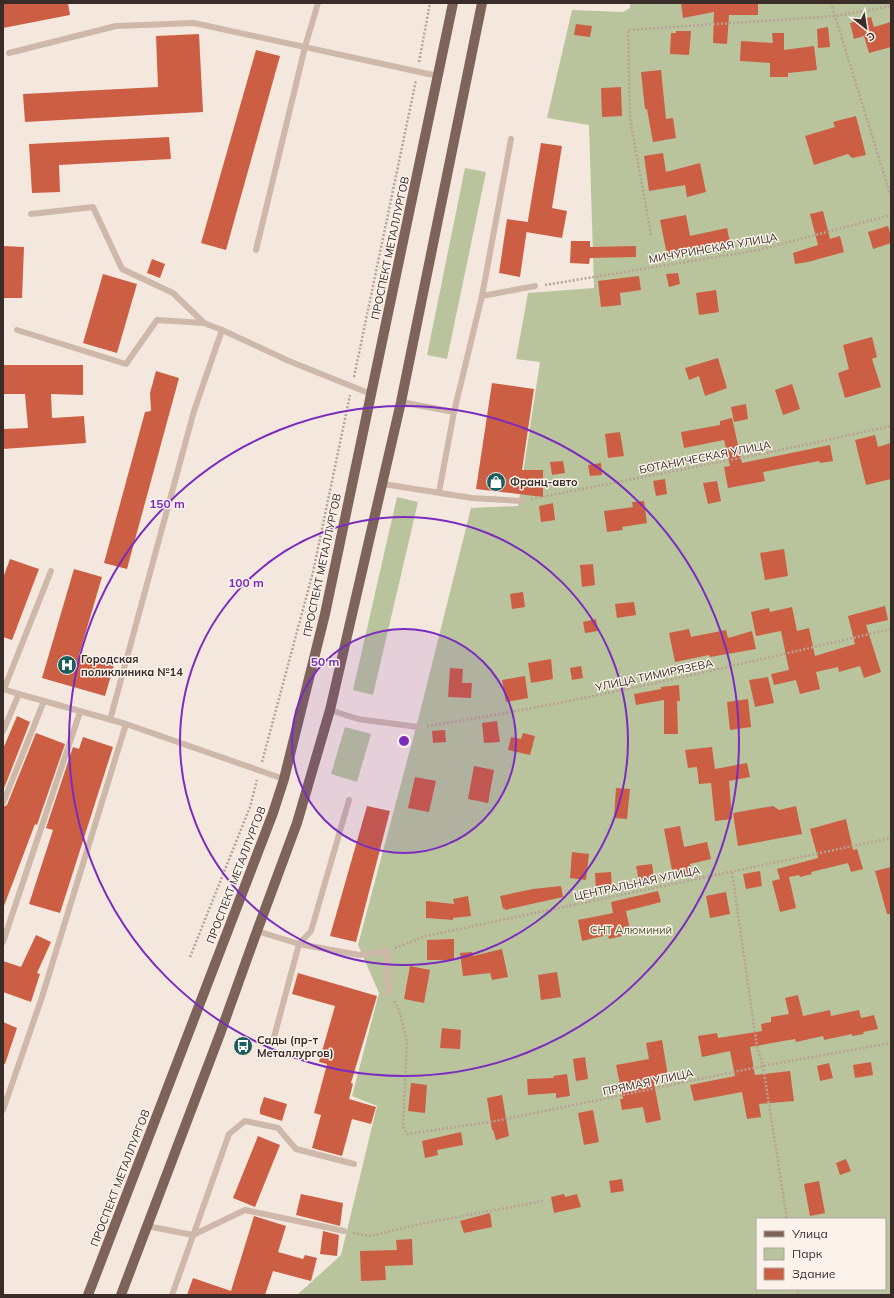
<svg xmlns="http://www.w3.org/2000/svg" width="894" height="1298" font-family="Mulish,sans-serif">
  <rect width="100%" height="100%" fill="#f4e8de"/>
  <g fill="#b9c49d" fill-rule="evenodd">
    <path d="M630 3H891V1295H297L341 1255 377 1106 352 1096 379 993 358 945 420 712 471 508 518 506 540 362 516 359 528 293 594 288 589 125 547 118 572 10 623 12 630 8ZM757 1219H885V1289H757Z"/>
    <path d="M465 168 486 172 447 359 427 355Z"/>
    <path d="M397 497 418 502 373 695 353 690Z"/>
    <path d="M345 727 371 734 357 782 331 774Z"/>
  </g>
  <g fill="#cc5e43">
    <path d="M3 3H68L70 15 3 28Z"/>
    <path d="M681 3H758V15H729L727 44 713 43 714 12 683 18Z"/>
    <path d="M871 17 874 27 891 22V47L869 53 864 36 854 39 850 23Z"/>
    <path d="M576 24 592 26 590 37 574 35Z"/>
    <path d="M828 27 830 47 818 48 817 29Z"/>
    <path d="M676 31H691L689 55 670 54 671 33H676Z"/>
    <path d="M772 33H784V50L814 46 817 70 788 73V77H770V63L740 61 741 41 773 43Z"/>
    <path d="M199 34 203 112 25 122 23 94 158 87 156 36Z"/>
    <path d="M256 50 280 56 226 250 201 243Z"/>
    <path d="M661 70 666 119 673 118 676 138 653 142 647 109H645L641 72Z"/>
    <path d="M621 87 622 116 602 117 601 88Z"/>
    <path d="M856 116 866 155 852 158 848 154 814 165 805 136 835 127 833 122Z"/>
    <path d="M169 137 171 159 59 165 60 192 32 193 29 144Z"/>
    <path d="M541 143 562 146 552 208 567 211 562 238 526 232Z"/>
    <path d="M663 153 666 172 700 163 706 192 687 197 685 185 649 191 644 156Z"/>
    <path d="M823 211 830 239 840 236 844 252 808 262 795 264 793 253 818 245 810 214Z"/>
    <path d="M686 215 690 236 727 228 730 242 667 255 660 220Z"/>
    <path d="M507 219 528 222 520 277 499 273Z"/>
    <path d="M888 226 891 236V243L873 249 868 232Z"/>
    <path d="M571 241H590V247L636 246V257L590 258 589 264 570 263Z"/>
    <path d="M3 246 24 247 22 298H3Z"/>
    <path d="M152 259 165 264 160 278 147 273Z"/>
    <path d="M678 273 680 284 669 287 666 274Z"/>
    <path d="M103 274 137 284 117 353 83 343Z"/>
    <path d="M639 276 641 290 620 293 621 305 601 307 598 281Z"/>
    <path d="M716 290 719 312 699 315 696 293Z"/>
    <path d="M872 337 877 357 872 359 881 387 845 398 838 373 849 369 843 345Z"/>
    <path d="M718 358 727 388 705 396 699 376 689 380 685 368Z"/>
    <path d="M3 365H83V395L51 394 52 418 84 416 86 443 3 449V429L28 428 25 394H3Z"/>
    <path d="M156 371 179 378 127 569 104 563 145 412 151 411 150 393Z"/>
    <path d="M492 383 534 389 522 470H543V497L476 489Z"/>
    <path d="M792 384 800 409 783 415 775 390Z"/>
    <path d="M746 404 748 419 734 422 731 407Z"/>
    <path d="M732 418 742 463 830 445 833 461 820 463 819 461 763 472 765 481 728 488 724 467 730 466 724 440 684 448 681 432 720 425V421Z"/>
    <path d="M620 432 624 456 608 458 605 434Z"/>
    <path d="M875 435 878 447 891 443V479L866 485 855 440Z"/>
    <path d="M563 461 565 473 552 475 550 462Z"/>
    <path d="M601 463 602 475 590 476 588 465Z"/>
    <path d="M665 479 667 494 656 496 653 481Z"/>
    <path d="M717 481 721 501 708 504 703 483Z"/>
    <path d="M644 501 647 523 622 527 623 530 607 532 604 511 633 507 632 502Z"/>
    <path d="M553 503 555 520 541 522 539 506Z"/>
    <path d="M784 549 788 576 765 580 760 553Z"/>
    <path d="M10 559 39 569 12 640 3 637V578Z"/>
    <path d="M593 564 595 585 582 587 580 565Z"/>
    <path d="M74 569 102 577 79 655 114 665 105 696 42 678Z"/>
    <path d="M523 592 525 607 512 609 510 594Z"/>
    <path d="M634 602 636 615 617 618 615 604Z"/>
    <path d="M885 606 888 620 866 625 881 672 864 678 860 666 839 672 838 667 816 672 820 689 800 694 796 680 774 685 771 674 789 670 781 631 756 636 751 612 769 608 770 612 792 607 797 631 809 628 815 656 855 644 848 616Z"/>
    <path d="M596 619 598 631 585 633 583 622Z"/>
    <path d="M689 629 691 637 726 630 728 638 752 631 756 649 710 657 709 655 675 662 669 633Z"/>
    <path d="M551 659 553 679 531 683 528 663Z"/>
    <path d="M581 666 583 678 572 680 570 668Z"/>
    <path d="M450 668 463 669 462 683H472L471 698 448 697Z"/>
    <path d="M525 676 528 698 506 702 502 680Z"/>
    <path d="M768 677 774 703 755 707 749 680Z"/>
    <path d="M679 685 680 701H677L678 734H664V700L636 705 634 694 661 689V687Z"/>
    <path d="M748 699 751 727 730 730 727 702Z"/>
    <path d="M17 716 30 722 3 791V749Z"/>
    <path d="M497 721 500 742 484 743 482 723Z"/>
    <path d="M445 730 446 742 433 743 432 731Z"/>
    <path d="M36 733 65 744 37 825 35 824 4 906H3V807L7 805Z"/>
    <path d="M523 733 535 736 530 755 508 750 511 737 521 739Z"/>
    <path d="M83 737 113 747 60 913 29 904 53 830 46 828 73 747 79 749Z"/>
    <path d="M712 747 715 769 747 763 750 777 729 781 732 819 715 821 711 783 699 784 697 767 688 768 685 750Z"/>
    <path d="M474 766 494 770 488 803 468 799Z"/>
    <path d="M415 777 436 781 429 812 408 808Z"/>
    <path d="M616 788 630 789 627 819 614 818Z"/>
    <path d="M367 806 390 811 356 942 330 936Z"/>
    <path d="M773 806 779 810 796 806 802 834 738 846 733 813Z"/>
    <path d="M846 819 853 850 857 849 863 869 851 872 848 863 811 872 812 874 800 877 799 875 789 877 796 908 780 912 772 881 780 879 777 869 818 858 810 829Z"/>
    <path d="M680 826 684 847 707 842 711 859 690 864 692 873 676 875 674 869 672 870 664 829Z"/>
    <path d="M572 852 589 854 586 880 570 878Z"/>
    <path d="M652 864 654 879 639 881 636 866Z"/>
    <path d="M891 867V914H887L875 871Z"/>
    <path d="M760 871 762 886 746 889 743 874Z"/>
    <path d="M611 872 612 888 596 890 595 873Z"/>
    <path d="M561 886 563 897 505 910 504 908 503 909 500 896 533 889Z"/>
    <path d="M658 891 661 902 626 911 631 934 609 939 608 935 582 941 578 920 613 913 611 902Z"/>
    <path d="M726 892 730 914 710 918 706 896Z"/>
    <path d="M468 896 471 916 453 918V920L426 918V901L454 904 453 899Z"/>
    <path d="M36 935 51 942 37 973 40 974 31 1002 3 992V961L21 967Z"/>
    <path d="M454 939V960H427V940Z"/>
    <path d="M502 949 508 977 492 980 490 973 463 976 460 953 472 952 473 956Z"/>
    <path d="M410 966 430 970 424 1003 404 999Z"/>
    <path d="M557 972 561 997 541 1000 538 975Z"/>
    <path d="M298 973 377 996 351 1083 353 1084 349 1099 376 1107 371 1124 352 1119 342 1156 312 1148 321 1115 314 1113 327 1064 319 1062 335 1006 292 994Z"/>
    <path d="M798 995 803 1016 830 1010 831 1016 859 1010 861 1018 874 1015 878 1029 863 1032 864 1034 852 1036V1034L824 1040 823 1036 796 1042 795 1039 750 1047 755 1075 790 1071 794 1101 759 1104 761 1117 747 1119 742 1092 694 1101 690 1085 735 1076 730 1051 702 1057 698 1036 717 1033 718 1038 762 1031 761 1024 771 1022V1017L789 1014 785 998Z"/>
    <path d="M3 1022 17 1028 5 1064H3Z"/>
    <path d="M442 1028 461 1030 460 1049 440 1048Z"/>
    <path d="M662 1040 668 1076 653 1078 661 1120 646 1123 643 1107 622 1110 620 1099H623L616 1065 649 1059 646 1043Z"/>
    <path d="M585 1057 588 1079 576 1081 573 1059Z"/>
    <path d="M871 1062 873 1075 855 1078 853 1065Z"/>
    <path d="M829 1063 833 1078 820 1081 817 1066Z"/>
    <path d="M567 1074 570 1096 556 1098V1093L528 1095 527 1079 554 1078 553 1076Z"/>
    <path d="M411 1083 427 1085 425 1113 408 1111Z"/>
    <path d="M502 1095 509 1136 496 1140 493 1130H492L487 1098Z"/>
    <path d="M264 1097 287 1104 282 1121 260 1114V1109Z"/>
    <path d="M593 1110 599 1142 584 1145 578 1113Z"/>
    <path d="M461 1132 463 1145 437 1150 438 1155 425 1158 422 1141Z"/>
    <path d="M258 1136 280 1145 255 1207 233 1198Z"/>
    <path d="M846 1159 851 1171 840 1175 836 1163Z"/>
    <path d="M622 1179 624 1191 611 1193 609 1181Z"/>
    <path d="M819 1181 825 1213 810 1216 804 1184Z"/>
    <path d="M301 1194 343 1203 340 1226 296 1215Z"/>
    <path d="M564 1194 565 1197 577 1194 581 1207 554 1213 551 1197Z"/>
    <path d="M490 1213 492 1227 464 1233 460 1221Z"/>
    <path d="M254 1216 286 1226 278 1252 303 1259 305 1255 317 1258 311 1281 273 1271 265 1295H187L193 1278 231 1291Z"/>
    <path d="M323 1231 339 1235 337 1256 320 1254Z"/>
    <path d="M412 1239 413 1265 385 1266 386 1280 361 1281 360 1251 397 1250 396 1240Z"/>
  </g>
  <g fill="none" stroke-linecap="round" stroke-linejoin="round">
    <g stroke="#b9a193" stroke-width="2.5" stroke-dasharray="2 2" stroke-linecap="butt">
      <path d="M831 3 891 197"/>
      <path d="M419 62 430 3"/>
      <path d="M651 235 630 118 628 30 836 16 891 6"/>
      <path d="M545 285 759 250 891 215"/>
      <path d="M354 377 416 80"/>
      <path d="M531 499 771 452 891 426"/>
      <path d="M427 726C583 702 737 665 891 629"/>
      <path d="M262 762 313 572 350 395"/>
      <path d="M732 872 757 1047 763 1066 787 1219"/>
      <path d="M395 948 426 936 891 838"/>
      <path d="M190 957 250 807 257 780"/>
      <path d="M394 1001 399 1010 407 1042 403 1126 407 1134 496 1121 763 1066 891 1043"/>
      <path d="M353 1233 370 1236 425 1223 543 1201"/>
      <path d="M797 1289 798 1295"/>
    </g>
    <g stroke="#cdb8a9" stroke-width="6">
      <path d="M9 53 116 26 194 23 438 76"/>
      <path d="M31 214 93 207 122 269 173 293 204 323"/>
      <path d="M256 250 305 47 318 3"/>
      <path d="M482 296 535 286"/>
      <path d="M17 330 126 364 157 320 204 323 222 330 289 361 371 394"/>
      <path d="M401 402 454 412 439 492"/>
      <path d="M454 412 482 296 511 139"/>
      <path d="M383 484 472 498 522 501"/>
      <path d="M3 689 19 694 126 724 284 779"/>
      <path d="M4 689 51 571"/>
      <path d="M330 710 358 719 418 727"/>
      <path d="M110 720 194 411 222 330"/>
      <path d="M3 731 19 694"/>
      <path d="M3 803 44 701"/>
      <path d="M257 931 299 944 359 955 387 951 389 993"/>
      <path d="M3 942 80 712"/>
      <path d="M273 1041 299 944 311 931 349 800"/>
      <path d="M3 1110 42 997 126 724"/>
      <path d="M147 1226 193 1235 245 1210 344 1231"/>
      <path d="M172 1295 229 1134 245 1121 278 1128 296 1149 354 1164"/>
    </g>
    <g stroke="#7d6359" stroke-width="10">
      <path d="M88 1295 273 813 284 779 325 614 453 3"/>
      <path d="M121 1295 220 1034 257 931 297 823 330 710 401 402 482 3"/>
    </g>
  </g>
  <circle cx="404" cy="741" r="112" fill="#7b2cbf" fill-opacity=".12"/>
  <g fill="none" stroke="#7b2cbf" stroke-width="2">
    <circle cx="404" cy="741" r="112"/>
    <circle cx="404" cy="741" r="224"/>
    <circle cx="404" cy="741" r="335"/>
  </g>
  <defs>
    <symbol id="shop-disc" viewBox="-11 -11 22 22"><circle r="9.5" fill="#1c5d5e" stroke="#fbf3eb"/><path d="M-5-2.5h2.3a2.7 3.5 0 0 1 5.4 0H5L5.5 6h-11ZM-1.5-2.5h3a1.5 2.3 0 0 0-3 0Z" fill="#fff"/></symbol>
    <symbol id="hospital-disc" viewBox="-11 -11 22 22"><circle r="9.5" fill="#1c5d5e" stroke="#fbf3eb"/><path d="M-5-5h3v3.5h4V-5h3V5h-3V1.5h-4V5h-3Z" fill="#fff"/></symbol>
    <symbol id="bus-disc" viewBox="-11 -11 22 22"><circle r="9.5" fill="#1c5d5e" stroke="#fbf3eb"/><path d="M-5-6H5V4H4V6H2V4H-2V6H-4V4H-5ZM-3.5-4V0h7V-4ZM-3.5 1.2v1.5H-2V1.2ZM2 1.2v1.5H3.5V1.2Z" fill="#fff"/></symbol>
  </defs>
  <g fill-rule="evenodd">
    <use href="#shop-disc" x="485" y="471" width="22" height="22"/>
    <use href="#hospital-disc" x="56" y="654" width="22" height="22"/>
    <use href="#bus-disc" x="232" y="1035" width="22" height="22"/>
  </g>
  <g text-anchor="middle" stroke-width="3" stroke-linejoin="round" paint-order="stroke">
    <g font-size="11" fill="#3a2d29" stroke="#fbf3eb">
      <text transform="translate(390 248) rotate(-78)" y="4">ПРОСПЕКТ МЕТАЛЛУРГОВ</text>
      <text transform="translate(713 248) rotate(-10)" y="4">МИЧУРИНСКАЯ УЛИЦА</text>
      <text transform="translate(705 457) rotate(-11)" y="4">БОТАНИЧЕСКАЯ УЛИЦА</text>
      <text transform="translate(322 565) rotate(-78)" y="4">ПРОСПЕКТ МЕТАЛЛУРГОВ</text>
      <text transform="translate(654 675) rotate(-12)" y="4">УЛИЦА ТИМИРЯЗЕВА</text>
      <text transform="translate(236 875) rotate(-69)" y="4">ПРОСПЕКТ МЕТАЛЛУРГОВ</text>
      <text transform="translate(637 883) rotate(-12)" y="4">ЦЕНТРАЛЬНАЯ УЛИЦА</text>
      <text transform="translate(648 1082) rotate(-12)" y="4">ПРЯМАЯ УЛИЦА</text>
      <text transform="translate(120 1178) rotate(-69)" y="4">ПРОСПЕКТ МЕТАЛЛУРГОВ</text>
    </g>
    <g font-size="11" font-weight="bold" fill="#3a2d29" stroke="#fbf3eb" text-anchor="start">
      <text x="510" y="486">Франц-авто</text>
      <text x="81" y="663">Городская<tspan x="81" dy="13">поликлиника №14</tspan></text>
      <text x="257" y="1044">Сады (пр-т<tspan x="257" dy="13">Металлургов)</tspan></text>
    </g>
    <g font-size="11" fill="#4b5a2b" stroke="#fbf3eb">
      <text x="631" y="934">СНТ Алюминий</text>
    </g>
  </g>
  <circle cx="404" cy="741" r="6" fill="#7b2cbf" stroke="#fbf3eb" stroke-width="2"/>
  <g font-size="12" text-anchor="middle" font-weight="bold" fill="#7b2cbf" stroke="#fbf3eb" stroke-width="3" stroke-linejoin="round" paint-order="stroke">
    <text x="167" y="508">150 m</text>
    <text x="246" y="587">100 m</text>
    <text x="325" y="666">50 m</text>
  </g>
  <rect width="894" height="1298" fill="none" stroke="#3a2d29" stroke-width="8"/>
  <rect x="756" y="1218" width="130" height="72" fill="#fbf3eb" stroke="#aea49d"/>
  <rect x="764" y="1231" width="20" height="6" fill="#7d6359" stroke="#aea49d"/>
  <text x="792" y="1238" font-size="12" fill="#3a2d29">Улица</text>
  <rect x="764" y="1248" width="20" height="12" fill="#b9c49d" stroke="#aea49d"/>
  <text x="792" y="1258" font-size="12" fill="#3a2d29">Парк</text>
  <rect x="764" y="1268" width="20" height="12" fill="#cc5e43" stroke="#aea49d"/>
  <text x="792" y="1278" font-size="12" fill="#3a2d29">Здание</text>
  <g transform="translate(866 28) rotate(150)" stroke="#fbf3eb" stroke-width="3" paint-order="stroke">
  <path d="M0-3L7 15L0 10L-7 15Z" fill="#3a2d29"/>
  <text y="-6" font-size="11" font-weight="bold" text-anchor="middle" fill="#3a2d29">С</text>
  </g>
</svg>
